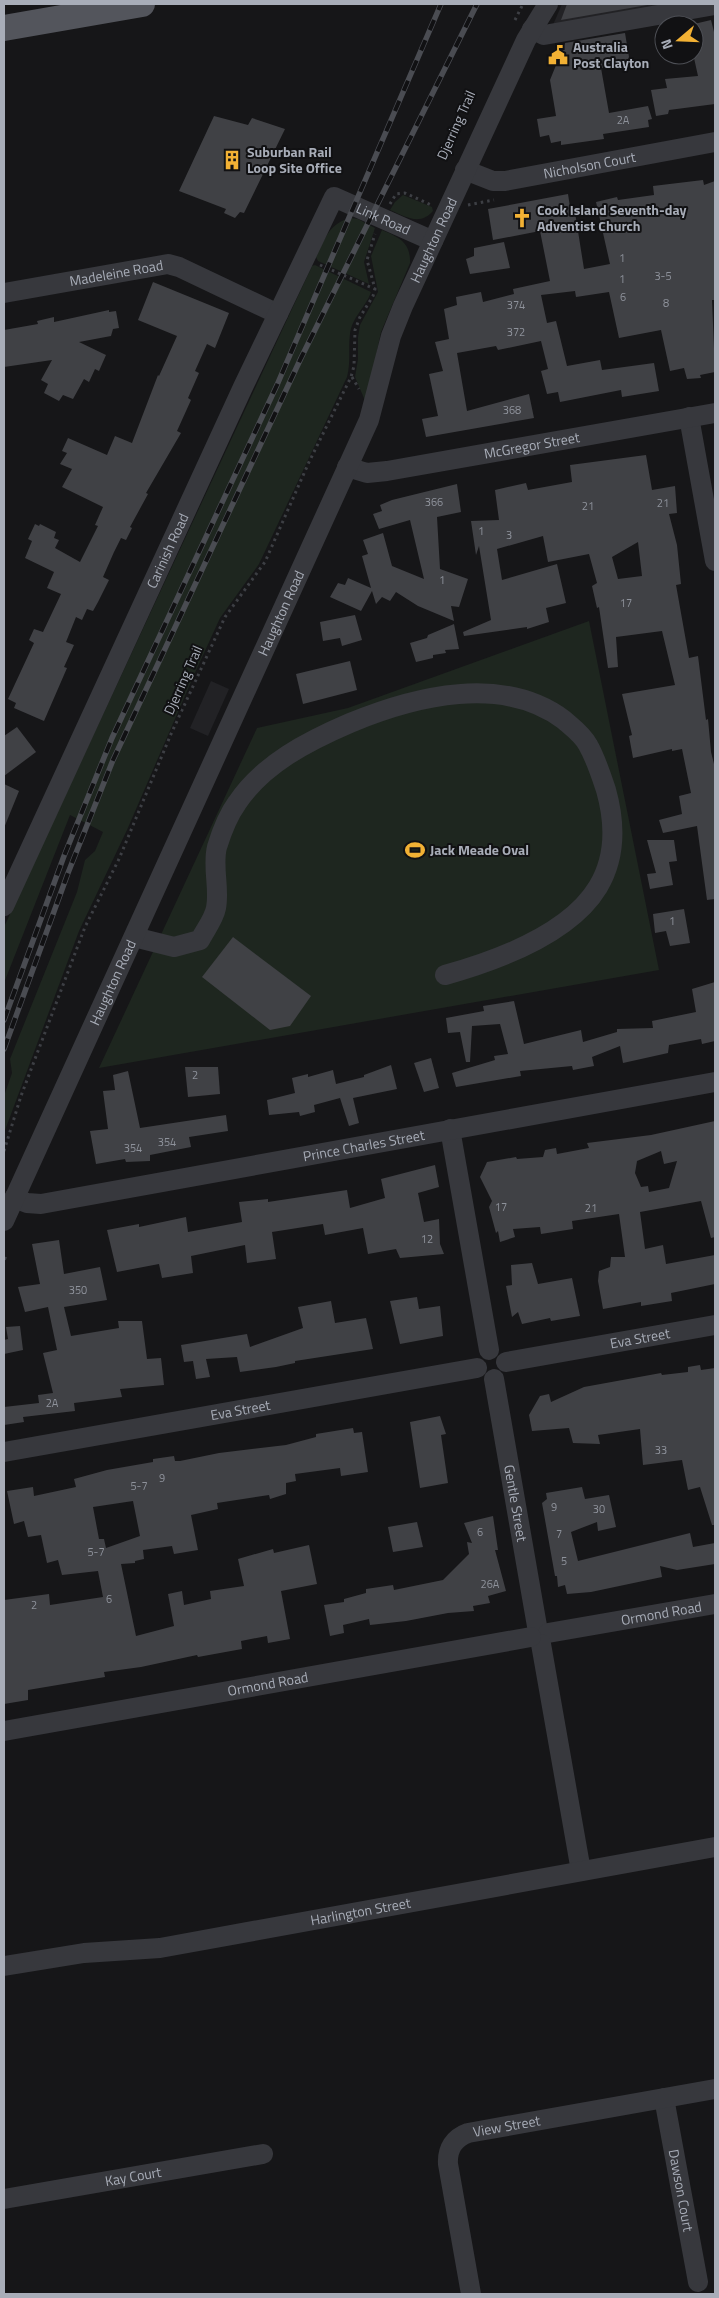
<svg xmlns="http://www.w3.org/2000/svg" width="719" height="2298" font-family="'Titillium Web',sans-serif">
  <rect width="100%" height="100%" fill="#161618"/>
  <g fill="#222225">
    <path d="M562 4H698L550 32Z"/>
    <path d="M211 681 229 689 208 736 190 728Z"/>
  </g>
  <g fill="#1e261f">
    <path d="M403 195 432 207 433 211C420 226 406 217 390 210L395 202Z"/>
    <path d="M351 218 358 219 375 228 364 262 369 284 318 261 316 257C325 239 329 223 351 218Z"/>
    <path d="M382 230C398 237 411 242 410 263L381 332 366 403 355 377 358 359V337L360 325 378 292 371 256Z"/>
    <path d="M315 265 371 292C366 307 352 317 350 334 348 349 351 362 347 377L259 564 220 618 194 675 127 830 79 931 4 1133V1096L12 1073 10 1059 77 892 85 860 95 851 103 832 70 815 4 983V927L312 266Z"/>
    <path d="M589 621 659 970 99 1068 257 728 348 708Z"/>
  </g>
  <g fill="#404145" fill-rule="evenodd">
    <path d="M567 4H653L561 20Z"/>
    <path d="M711 20 715 36V104L669 110 668 114 656 116 651 90 667 88 665 79 698 76 694 58V24Z"/>
    <path d="M625 33 630 63 601 68 609 113 648 106 652 119 648 120 649 127 603 134 604 139 561 145V141L551 143 549 135 540 137 537 119 556 116 550 80 565 43Z"/>
    <path d="M214 116 248 125 252 118 285 129 244 213 240 212 235 218 224 213 226 209 179 191Z"/>
    <path d="M703 180 704 185 715 181V300H712L715 372 700 375 701 378 687 379 684 368 670 371 661 330 619 338 609 292 576 297 575 291 541 295 547 323 556 321 567 366 600 360 602 370 654 363 659 391 622 397 621 390 560 402 558 392 547 394 541 371 548 369 541 341 498 350 496 346 457 353 467 411 529 394 534 418 426 437 422 419 438 416 429 374 443 371 435 342 449 339 444 309 457 305 456 297 481 292 483 302 514 294 513 289 550 281 540 231 493 240 488 209 568 194 570 207 574 206 584 269 610 264 596 202 617 197 618 200 654 195 653 186Z"/>
    <path d="M504 242 510 268 470 274 466 259 474 256V248Z"/>
    <path d="M153 282 229 313 215 348 207 344 195 371 199 373 188 398 191 400 177 431 181 433 146 493 148 494 130 527 132 528 126 540 121 538 114 552 103 577 109 580 98 602 93 611 87 609 82 620 76 617 66 642 74 645 64 667 67 668 44 721 14 708 16 703 8 699 34 643 29 640 34 629 43 632 61 594 47 588 54 572 25 558 32 541 28 539 35 524 39 526 40 524 56 532 54 538 59 540 55 548 80 562 98 526 95 525 103 507 62 487 72 469 60 464 67 453 62 451 68 438 107 455 115 436 132 443 158 375 159 376 177 336 138 320Z"/>
    <path d="M109 310V312L116 311 119 328 113 329 111 336 79 342 106 355 99 371 95 369 89 382 84 379 73 399 63 395 59 401 44 393 48 384 41 380 52 360 4 367V330L38 324 37 321 54 317V322Z"/>
    <path d="M646 455 652 490 675 486 677 513 669 514 677 545 681 584 676 585 689 658 698 656 706 720 708 719 711 752 715 768V899L707 900 697 826 663 833 659 820 682 814 679 796 691 793 682 749 672 751V749L633 758 629 736 632 735 622 694 675 685 662 631 616 637 618 667 608 668 599 607 597 608 592 586 597 583 589 554 548 562 543 536 497 549 502 580 557 564 566 603 546 608 549 622 527 629V627L464 636 463 632 491 620 479 546 476 555 471 521 499 520 495 490 526 483 528 490 572 482 570 465ZM638 542 642 576 618 579 612 557Z"/>
    <path d="M457 484 461 512 437 517 440 569 468 579 459 607 451 606 454 621 418 606 396 592 390 601 382 597 376 604 372 591 361 611 330 597 338 583 345 585 348 578 371 588 362 556 368 554 363 540 383 533 392 566 424 579 410 520 379 529 373 514 382 511 380 505 392 500Z"/>
    <path d="M355 615 362 640 342 646 340 638 323 641 320 622Z"/>
    <path d="M454 624 459 649 445 650 446 653 433 655V658L416 662 410 643 427 638 428 635Z"/>
    <path d="M350 661 357 690 303 704 296 674Z"/>
    <path d="M17 727 36 752 4 776V736Z"/>
    <path d="M4 784 19 791 4 828Z"/>
    <path d="M647 840H674L677 861 669 862 673 885 650 889 647 874 656 873Z"/>
    <path d="M684 909 690 943 670 946 666 931 655 933 653 914Z"/>
    <path d="M233 937 311 996 290 1026 270 1030 202 977Z"/>
    <path d="M715 982V1041L702 1044 701 1039 669 1045 668 1053 623 1063 620 1046 592 1057 594 1066 573 1070 572 1066 520 1071 521 1076 456 1087 452 1073 495 1060 494 1056 508 1054 500 1024 472 1026 470 1062H466L460 1032 448 1033 446 1018 484 1011 483 1006 514 1001 524 1044 581 1030 583 1042 617 1032V1029L653 1028 652 1021 696 1012 692 989Z"/>
    <path d="M431 1058 439 1088 424 1092 414 1063Z"/>
    <path d="M391 1065 397 1089 353 1098 359 1123 349 1126 340 1098 314 1105 315 1112 300 1116 299 1112 269 1115 267 1100 295 1093 292 1078 308 1074V1077L333 1070 336 1084 364 1077V1075Z"/>
    <path d="M185 1067H218L220 1094 188 1097Z"/>
    <path d="M128 1071 140 1128 226 1115 228 1131 189 1137 191 1147 150 1155V1161L126 1162 125 1159 96 1164 90 1131 108 1129 103 1091 115 1090 113 1075Z"/>
    <path d="M715 1121V1237L711 1238 701 1201 640 1212 645 1249 663 1245 666 1264 715 1255V1284L671 1293 672 1301 641 1306V1302L603 1309 598 1281 599 1271 610 1267 611 1257H625L619 1214 572 1221 573 1229 541 1234 540 1227 513 1229 515 1237 500 1242 498 1231 496 1233 489 1207 492 1201 480 1177 487 1162 516 1157 517 1159 543 1157 545 1150 556 1148 557 1154 589 1148 587 1143 651 1135ZM661 1151 664 1164 677 1161 669 1188 649 1192 648 1186 641 1187 635 1173 637 1161Z"/>
    <path d="M435 1165 439 1187 418 1193 424 1222 439 1219 440 1244 444 1254 400 1258 396 1249 368 1254 363 1228 325 1235 323 1224 272 1232 276 1259 247 1263 245 1245 191 1256 193 1273 162 1278 159 1264 117 1272 107 1230 139 1224V1227L186 1217 188 1232 242 1222 239 1202 268 1199V1202L347 1190 350 1208 385 1198 381 1179Z"/>
    <path d="M59 1240 64 1274 100 1267 107 1300 64 1307 71 1336 119 1328 118 1321H142L147 1359 161 1358 164 1385 120 1389 122 1397 74 1403 75 1411 23 1417 24 1422 4 1425V1407L39 1403 38 1395 53 1393 43 1353 57 1350 48 1307 25 1312 18 1287 40 1284 32 1244Z"/>
    <path d="M532 1263 538 1284 572 1278 580 1316 551 1321 550 1318 522 1324 518 1312 512 1317 506 1286 512 1285 511 1265Z"/>
    <path d="M417 1297 419 1309 440 1306 443 1336 400 1344 390 1301Z"/>
    <path d="M331 1301 335 1323 366 1318 373 1349 295 1361V1363L276 1367 240 1372 237 1357 206 1359 210 1377 196 1379 193 1361 184 1362 181 1345 247 1334 250 1347 303 1328 298 1307Z"/>
    <path d="M20 1326 23 1350 4 1354V1340L8 1339 6 1327Z"/>
    <path d="M700 1365 701 1370 715 1368V1525H712L700 1487 688 1490 682 1460 643 1465 640 1429 598 1435 600 1444 573 1443 569 1428 532 1431 529 1415 540 1396 549 1394 551 1402 584 1387 661 1373 662 1375 688 1372V1367Z"/>
    <path d="M440 1416 446 1434 441 1435 448 1483 420 1488 410 1422Z"/>
    <path d="M353 1428 354 1433 362 1432 368 1472 341 1476 340 1468 295 1474 296 1481 286 1483V1494L270 1499 269 1495 217 1503 218 1509 191 1515 198 1550 174 1554 172 1546 143 1550 144 1559 135 1561V1563L121 1564 136 1636 174 1626 168 1594 182 1591 184 1605 211 1599 210 1591 244 1586 238 1559 273 1549 274 1553 309 1545 317 1584 281 1591 290 1639 268 1643 267 1636 241 1641 242 1649 198 1657 197 1655 141 1667 104 1672 105 1677 28 1690V1700L4 1704V1600L49 1594 50 1605 103 1597 98 1571 62 1575 58 1560 47 1563 41 1535 28 1537 24 1521 14 1524 7 1491 33 1487 34 1496 76 1487 74 1479 107 1470 153 1462V1459L174 1456 175 1461H180L219 1453 286 1445 316 1437V1434ZM133 1501 140 1536 106 1548 104 1539H99L93 1507Z"/>
    <path d="M582 1487 585 1499 609 1495 616 1527 598 1531 597 1522 571 1532 578 1561 690 1533 693 1547 715 1543V1564L677 1570 660 1566 662 1577 591 1592 567 1594 565 1585 558 1587 557 1576H555L542 1503 547 1499 546 1493Z"/>
    <path d="M493 1516 498 1550H495L506 1591 488 1596 490 1603 473 1606 474 1611 448 1613 406 1621 370 1625 369 1619 343 1625 344 1633 330 1636 324 1605 344 1602V1599L366 1593V1589L393 1585 394 1590 443 1580 469 1554 467 1542 472 1543 464 1523Z"/>
    <path d="M417 1522 423 1547 393 1552 388 1527Z"/>
  </g>
  <g fill="none" stroke-linecap="round" stroke-linejoin="round">
    <g stroke="#3d3f44" stroke-width="3" stroke-dasharray="2.5 4" stroke-linecap="butt">
      <path d="M515 20 523 4"/>
      <path d="M390 204 396 194 405 193 431 205"/>
      <path d="M468 205 494 200"/>
      <path d="M320 265 375 289"/>
      <path d="M352 377 359 389"/>
      <path d="M4 1151 21 1096 85 927 119 859 171 734 225 617 265 562 309 462 351 377 354 366 355 330 360 317 373 296 375 289 367 260 375 234"/>
      <path d="M4 1258 7 1259"/>
    </g>
    <g stroke="#37383d" stroke-width="20">
      <path d="M532 29 544 35 715 5"/>
      <path id="s1" d="M465 170 493 181H505L715 142"/>
      <path id="s2" d="M4 293 168 264 179 267 278 314"/>
      <path d="M689 417 715 561"/>
      <path id="s3" d="M347 467 367 473 387 471 715 413"/>
      <path id="s4" d="M4 906 243 387 334 197 433 241"/>
      <path d="M134 937 174 947 200 940C205 930 214 919 216 908 220 889 212 866 217 847 221 834 229 814 237 803 263 764 308 741 350 723 415 696 503 674 564 720 572 727 583 735 588 745 596 759 601 775 606 790 615 822 616 857 598 887 569 935 495 961 445 975"/>
      <path d="M450 1129 489 1350"/>
      <path id="s5" d="M14 1198 27 1203 41 1204 715 1082"/>
      <path id="s6" d="M4 1221 369 420 391 336 403 306 526 40 548 4"/>
      <path id="s7" d="M506 1362 715 1325"/>
      <path id="s8" d="M494 1379 537 1626"/>
      <path id="s9" d="M4 1452 477 1368"/>
      <path id="s10" d="M548 1633 715 1604"/>
      <path d="M541 1644 581 1871"/>
      <path id="s11" d="M4 1731 531 1637"/>
      <path id="s12" d="M4 1966 84 1953 160 1948 715 1847"/>
      <path id="s13" d="M664 2098 698 2282"/>
      <path id="s14" d="M4 2199 263 2154"/>
      <path id="s15" d="M471 2294 448 2164C447 2149 454 2138 468 2133L715 2089"/>
    </g>
    <path stroke="#53555c" stroke-width="26" d="M4 28 142 4"/>
    <defs>
      <g id="rail">
        <path d="M4 1020 64 856 112 738 277 385 441 4"/>
        <path d="M4 1049 68 873 113 760 301 358 477 4"/>
      </g>
    </defs>
    <use href="#rail" stroke="#4a4c52" stroke-width="5.5"/>
    <use href="#rail" stroke="#111113" stroke-width="4" stroke-dasharray="11" stroke-linecap="butt"/>
  </g>
  <defs>
    <symbol id="civic-bare" viewBox="-9 -9 18 18"><path d="M-.6-6.5H3V-4.5H.6V-3L4-1V1h2V6H-6V1h2V-1L-.6-3ZM-1.2 2.5V6h2.4V2.5Z" fill="#f2b134" stroke="#111113" stroke-width="2.5" paint-order="stroke"/></symbol>
    <symbol id="building-bare" viewBox="-9 -9 18 18"><path d="M-4-6H4V6H1V3H-1V6H-4ZM-2.5-4.3h1.7v1.8h-1.7ZM.8-4.3h1.7v1.8H.8ZM-2.5-1h1.7V.8h-1.7ZM.8-1h1.7V.8H.8Z" fill="#f2b134" stroke="#111113" stroke-width="2.5" paint-order="stroke"/></symbol>
    <symbol id="church-bare" viewBox="-9 -9 18 18"><path d="M-1.2-6h2.4v3.5h3.3v2.4h-3.3V6h-2.4V-.1h-3.3v-2.4h3.3Z" fill="#f2b134" stroke="#111113" stroke-width="2.5" paint-order="stroke"/></symbol>
    <symbol id="stadium-bare" viewBox="-9 -9 18 18"><path d="M0-5a6.5 5 0 1 0 0 10a6.5 5 0 1 0 0-10ZM-3.5-1.8h7v3.6h-7Z" fill="#f2b134" stroke="#111113" stroke-width="2.5" paint-order="stroke"/></symbol>
  </defs>
  <g fill-rule="evenodd">
    <use href="#civic-bare" x="544" y="41" width="28" height="28"/>
    <use href="#building-bare" x="218" y="146" width="28" height="28"/>
    <use href="#church-bare" x="508" y="204" width="28" height="28"/>
    <use href="#stadium-bare" x="401" y="836" width="28" height="28"/>
  </g>
  <g text-anchor="middle" stroke-width="4" stroke-linejoin="round" paint-order="stroke">
    <g font-size="11" fill="#8e929b">
      <text x="623" y="124">2A</text>
      <text x="622" y="262">1</text>
      <text x="663" y="280">3-5</text>
      <text x="622" y="283">1</text>
      <text x="623" y="301">6</text>
      <text x="666" y="307">8</text>
      <text x="516" y="309">374</text>
      <text x="516" y="336">372</text>
      <text x="512" y="414">368</text>
      <text x="434" y="506">366</text>
      <text x="663" y="507">21</text>
      <text x="588" y="510">21</text>
      <text x="481" y="535">1</text>
      <text x="509" y="539">3</text>
      <text x="442" y="584">1</text>
      <text x="626" y="607">17</text>
      <text x="672" y="925">1</text>
      <text x="195" y="1079">2</text>
      <text x="167" y="1146">354</text>
      <text x="133" y="1152">354</text>
      <text x="501" y="1211">17</text>
      <text x="591" y="1212">21</text>
      <text x="427" y="1243">12</text>
      <text x="78" y="1294">350</text>
      <text x="52" y="1407">2A</text>
      <text x="661" y="1454">33</text>
      <text x="162" y="1482">9</text>
      <text x="139" y="1490">5-7</text>
      <text x="554" y="1511">9</text>
      <text x="599" y="1513">30</text>
      <text x="480" y="1536">6</text>
      <text x="559" y="1538">7</text>
      <text x="96" y="1556">5-7</text>
      <text x="564" y="1565">5</text>
      <text x="490" y="1588">26A</text>
      <text x="109" y="1603">6</text>
      <text x="34" y="1609">2</text>
    </g>
    <g font-size="14" font-weight="bold" fill="#a8adb8" stroke="#111113" text-anchor="start">
      <text x="573" y="52">Australia<tspan x="573" dy="16">Post Clayton</tspan></text>
      <text x="247" y="157">Suburban Rail<tspan x="247" dy="16">Loop Site Office</tspan></text>
      <text x="537" y="215">Cook Island Seventh-day<tspan x="537" dy="16">Adventist Church</tspan></text>
      <text x="430" y="855">Jack Meade Oval</text>
    </g>
    <g font-size="14" fill="#a8adb8" stroke="#111113">
      <text transform="translate(456 125) rotate(-66)" y="5">Djerring Trail</text>
      <text dy="5" stroke="none"><textPath href="#s1" startOffset="128">Nicholson Court</textPath></text>
      <text dy="5" stroke="none"><textPath href="#s4" startOffset="836">Link Road</textPath></text>
      <text dy="5" stroke="none"><textPath href="#s6" startOffset="1072">Haughton Road</textPath></text>
      <text dy="5" stroke="none"><textPath href="#s2" startOffset="114">Madeleine Road</textPath></text>
      <text dy="5" stroke="none"><textPath href="#s3" startOffset="188">McGregor Street</textPath></text>
      <text dy="5" stroke="none"><textPath href="#s4" startOffset="391">Carinish Road</textPath></text>
      <text dy="5" stroke="none"><textPath href="#s6" startOffset="668">Haughton Road</textPath></text>
      <text transform="translate(183 680) rotate(-66)" y="5">Djerring Trail</text>
      <text dy="5" stroke="none"><textPath href="#s6" startOffset="262">Haughton Road</textPath></text>
      <text dy="5" stroke="none"><textPath href="#s5" startOffset="356">Prince Charles Street</textPath></text>
      <text dy="5" stroke="none"><textPath href="#s7" startOffset="136">Eva Street</textPath></text>
      <text dy="5" stroke="none"><textPath href="#s9" startOffset="240">Eva Street</textPath></text>
      <text dy="5" stroke="none"><textPath href="#s8" startOffset="126">Gentle Street</textPath></text>
      <text dy="5" stroke="none"><textPath href="#s10" startOffset="115">Ormond Road</textPath></text>
      <text dy="5" stroke="none"><textPath href="#s11" startOffset="268">Ormond Road</textPath></text>
      <text dy="5" stroke="none"><textPath href="#s12" startOffset="361">Harlington Street</textPath></text>
      <text dy="5" stroke="none"><textPath href="#s15" startOffset="211">View Street</textPath></text>
      <text dy="5" stroke="none"><textPath href="#s14" startOffset="131">Kay Court</textPath></text>
      <text dy="5" stroke="none"><textPath href="#s13" startOffset="94">Dawson Court</textPath></text>
    </g>
  </g>
  <rect width="719" height="2298" fill="none" stroke="#a8adb8" stroke-width="10"/>
  <g transform="translate(679 40) rotate(251)"><circle r="24" fill="#111113" stroke="#4d4f55"/>
  <path d="M0-4L9 19L0 12L-9 19Z" fill="#f2b134"/>
  <text y="-8" font-size="14" font-weight="bold" text-anchor="middle" fill="#a8adb8">N</text>
  </g>
</svg>
